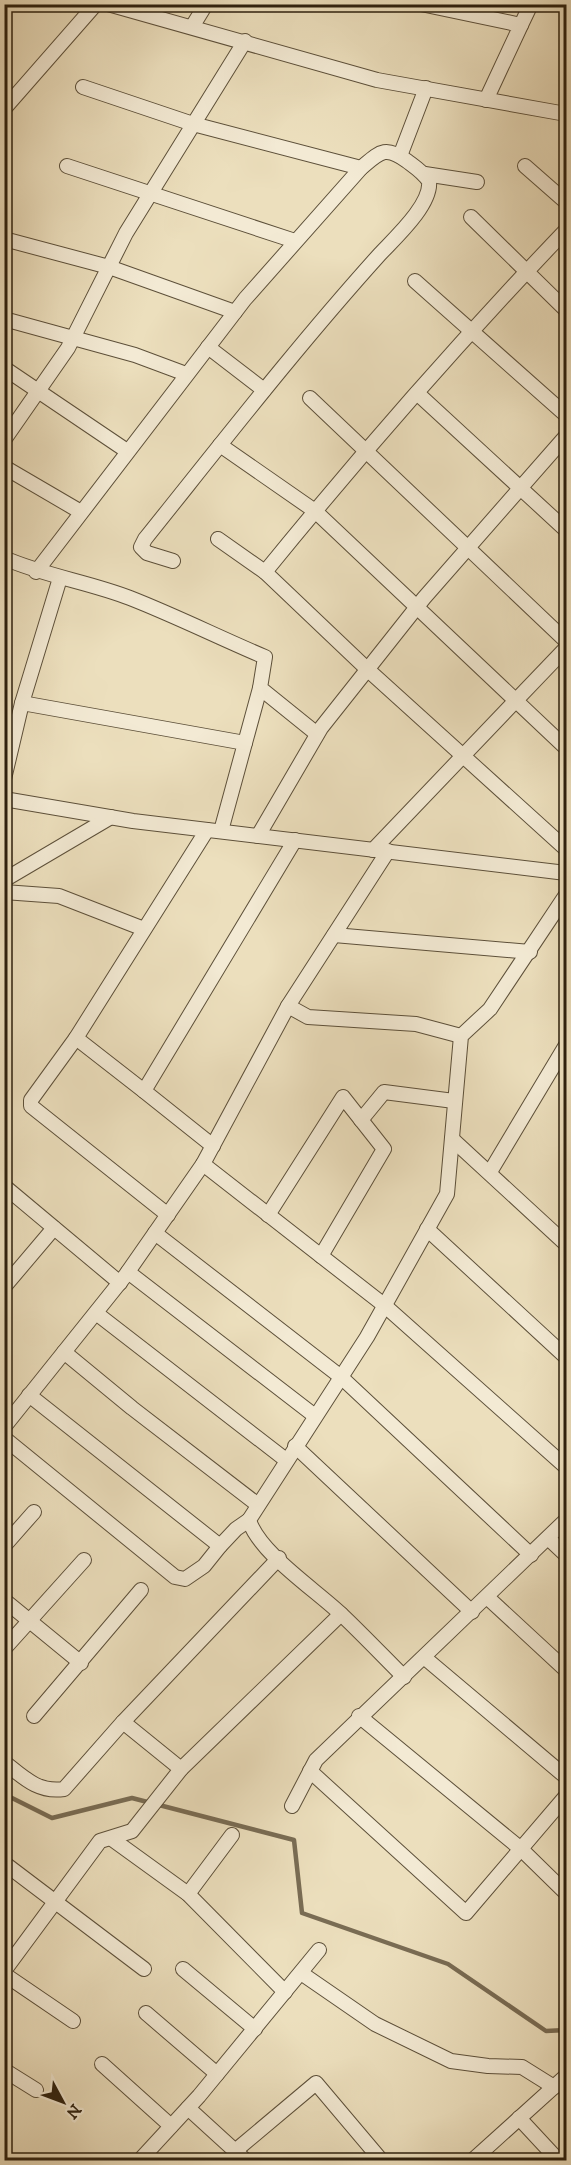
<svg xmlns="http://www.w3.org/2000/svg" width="571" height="2165" font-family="'IM FELL DW Pica',serif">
  <rect width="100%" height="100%" fill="#ecdfbd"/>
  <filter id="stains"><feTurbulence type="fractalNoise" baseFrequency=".00333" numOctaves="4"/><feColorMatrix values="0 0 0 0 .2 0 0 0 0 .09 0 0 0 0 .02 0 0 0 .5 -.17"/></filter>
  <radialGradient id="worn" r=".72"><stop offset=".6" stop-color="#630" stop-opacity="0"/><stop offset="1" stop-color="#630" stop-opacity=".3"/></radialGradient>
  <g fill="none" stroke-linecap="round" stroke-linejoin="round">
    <path stroke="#796c54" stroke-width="4.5" d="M4 1794 52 1818 132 1798 294 1840 302 1913 448 1964 546 2031 566 2030"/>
    <defs>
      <g id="street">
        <path d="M108 4 377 80 566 114"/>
        <path d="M421 4 521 25 486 100"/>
        <path d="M521 25 531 4"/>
        <path d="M192 27 206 4"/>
        <path d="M83 87 193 124 361 168C380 152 385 145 407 161 415 167 423 172 429 181 432 204 396 237 380 254 298 345 222 443 145 539L141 547 147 553 173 561"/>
        <path d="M4 109 96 4"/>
        <path d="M400 156 426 88"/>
        <path d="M67 166 295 241"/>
        <path d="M525 166 566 202"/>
        <path d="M425 174 477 182"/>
        <path d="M471 217 566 310"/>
        <path d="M4 239 109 267 235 312"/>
        <path d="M415 281 566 415"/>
        <path d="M4 319 135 355 186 374"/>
        <path d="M208 347 264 390"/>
        <path d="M4 368 127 451"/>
        <path d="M417 393 566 530"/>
        <path d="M310 398 566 641"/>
        <path d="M4 440 68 348 126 233 245 41"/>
        <path d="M220 445 315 511 566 748"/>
        <path d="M4 467 81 512"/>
        <path d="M218 539 265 572 367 669 566 849"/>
        <path d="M4 558C45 576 89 582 130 598 176 616 220 638 265 657L260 688 317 734"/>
        <path d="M36 572 245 299 361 168"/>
        <path d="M265 572C361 454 461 340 566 230"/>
        <path d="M22 703 60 578"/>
        <path d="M245 743 260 688"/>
        <path d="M4 779 22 703 245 743 221 831"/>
        <path d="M4 799 133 821 566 873"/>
        <path d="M258 836 321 728 424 598 566 436"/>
        <path d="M373 850 566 648"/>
        <path d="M4 880 111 817"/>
        <path d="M4 892 59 896 144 929"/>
        <path d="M334 935 530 952"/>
        <path d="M288 1006 308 1017 416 1024 461 1036"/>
        <path d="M76 1038 31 1100V1106L168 1215"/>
        <path d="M144 1091 76 1038 207 830"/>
        <path d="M361 1120 384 1092 454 1101"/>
        <path d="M452 1139 566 1244"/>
        <path d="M213 1146 144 1091 295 840"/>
        <path d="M203 1164 384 1305 566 1467"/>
        <path d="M490 1172 566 1045"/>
        <path d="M4 1186 120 1283"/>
        <path d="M268 1215 343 1097 384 1149 321 1256"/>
        <path d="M427 1229 566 1357"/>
        <path d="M155 1233 341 1377 531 1555"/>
        <path d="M128 1272 315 1416"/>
        <path d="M4 1287 54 1228"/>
        <path d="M96 1313 286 1460"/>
        <path d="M64 1352 132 1408 258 1505"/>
        <path d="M29 1395 220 1546 236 1529 249 1520"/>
        <path d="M4 1427 125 1276 203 1164 288 1006 388 851"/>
        <path d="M4 1438 175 1577 185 1579 204 1566 220 1546"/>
        <path d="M295 1446 472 1612"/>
        <path d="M548 1538 566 1555"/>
        <path d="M4 1546 34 1512"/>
        <path d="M487 1597 566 1670"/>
        <path d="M4 1600 81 1663"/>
        <path d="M4 1649 84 1560"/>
        <path d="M425 1658 566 1777"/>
        <path d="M404 1677C383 1656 363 1635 342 1615 316 1590 259 1553 249 1520L367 1337 447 1194 461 1036 490 1009 566 895"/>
        <path d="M34 1716 141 1590"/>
        <path d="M359 1716 521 1849 566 1893"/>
        <path d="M4 1762C23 1777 38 1793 64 1789L123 1722"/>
        <path d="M181 1769 123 1722 279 1558"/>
        <path d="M310 1771 466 1913 566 1796"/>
        <path d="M292 1806 316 1760 566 1520"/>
        <path d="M112 1839 188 1894 285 1992"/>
        <path d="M4 1863 144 1969"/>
        <path d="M188 1894 232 1835"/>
        <path d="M183 1969 255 2029"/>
        <path d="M4 1971 100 1841 132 1831 181 1769 341 1614"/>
        <path d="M301 1973 375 2024 451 2061 488 2066 522 2067 554 2087"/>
        <path d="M4 1974 73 2021"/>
        <path d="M146 2013 217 2074"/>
        <path d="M102 2064 171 2126"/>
        <path d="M4 2070 36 2090"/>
        <path d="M188 2108 245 2160"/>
        <path d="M519 2118 558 2160"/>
        <path d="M235 2151 316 2083 381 2160"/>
        <path d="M140 2160 199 2096 319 1950"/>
        <path d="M473 2160 566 2076"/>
      </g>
    </defs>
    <use href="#street" stroke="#5d503a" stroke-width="16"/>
    <use href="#street" stroke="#f3ead4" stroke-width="14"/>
  </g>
  <rect width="571" height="2165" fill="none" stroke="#ecdfbd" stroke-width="24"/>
  <rect x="6" y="6" width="559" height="2153" fill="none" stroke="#2d200e" stroke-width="3"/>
  <rect x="12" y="12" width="547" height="2141" fill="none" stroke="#2d200e" stroke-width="1.5"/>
  <g transform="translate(63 2102) rotate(131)" stroke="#f3ead4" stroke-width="4.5" paint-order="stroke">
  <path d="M0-4.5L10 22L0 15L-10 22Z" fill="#2d200e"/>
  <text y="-9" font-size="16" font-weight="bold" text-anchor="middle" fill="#2d200e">N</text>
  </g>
  <rect width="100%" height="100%" filter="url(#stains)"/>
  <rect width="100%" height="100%" fill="url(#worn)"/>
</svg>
